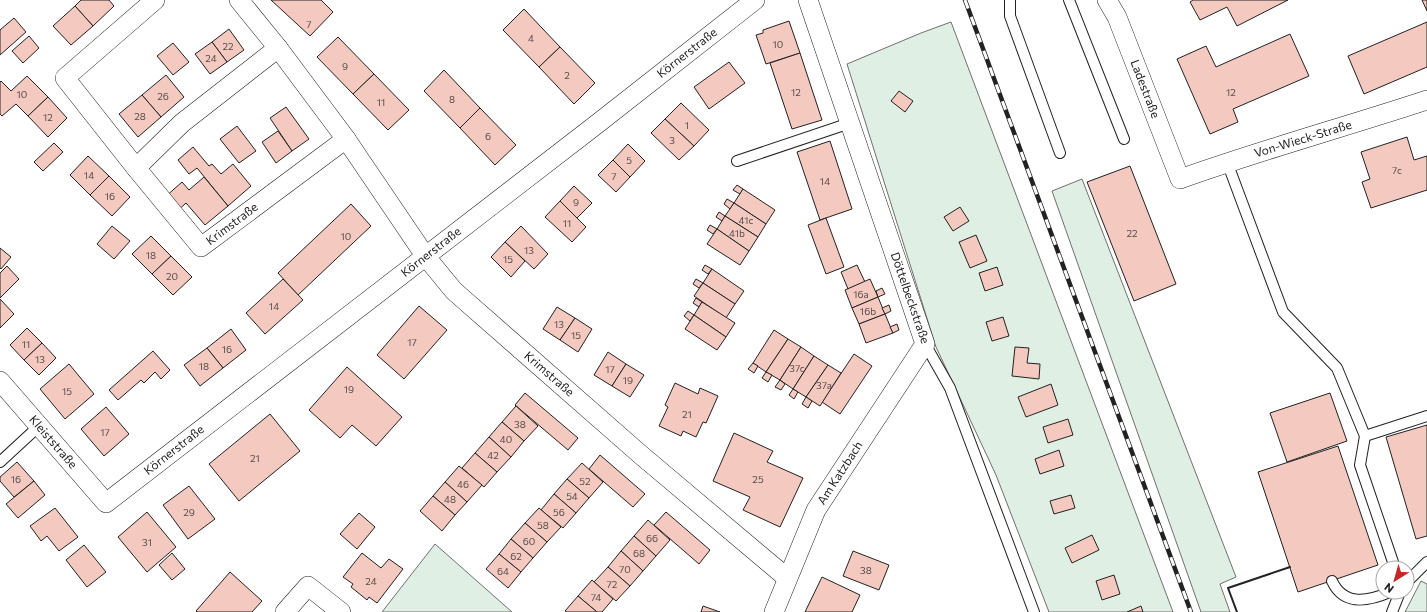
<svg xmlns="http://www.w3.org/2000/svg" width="1427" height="612" font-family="Commissioner,sans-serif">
  <rect width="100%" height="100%" fill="#fff"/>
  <g fill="#e0efe3" stroke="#6f6f6f">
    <path d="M951 22 1173 612H1049L996 475 936 347 847 64 921 33Z"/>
    <path d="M1082 179 1236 577 1220 584 1230 612H1201L1052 191Z"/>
    <path d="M435 544 512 612H382Z"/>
    <path d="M1421 581 1427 584V612H1405Z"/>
  </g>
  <g fill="#f3c9c0" stroke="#222">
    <path d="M81 0H109L114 6 93 26 75 6Z"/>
    <path d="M271 0H321L333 12 310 36Z"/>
    <path d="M1193 0H1288L1237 26 1227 7 1200 20 1190 2Z"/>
    <path d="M1422 0H1427V11Z"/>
    <path d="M75 6 93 26 71 45 53 26Z"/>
    <path d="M524 9 560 47 539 67 503 30Z"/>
    <path d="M14 18 26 32 0 55V30Z"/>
    <path d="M789 21 800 53 766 64 756 35 763 33V30Z"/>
    <path d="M1427 22V67L1364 94 1348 56Z"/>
    <path d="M229 29 244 50 227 62 212 42Z"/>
    <path d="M1290 34 1309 76 1233 109 1238 122 1210 134 1177 59 1206 46 1216 67Z"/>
    <path d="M29 36 39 48 23 63 12 51Z"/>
    <path d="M338 37 374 74 353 94 317 57Z"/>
    <path d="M212 42 227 62 210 74 195 54Z"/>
    <path d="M173 43 189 62 173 75 157 56Z"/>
    <path d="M560 47 595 83 574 104 539 67Z"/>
    <path d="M800 53 822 120 792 129 770 63Z"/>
    <path d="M729 62 745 83 709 109 694 87Z"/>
    <path d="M444 70 480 108 460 128 424 91Z"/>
    <path d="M374 74 409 110 388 130 353 94Z"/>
    <path d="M166 75 184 97 161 117 142 95Z"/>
    <path d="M27 76 48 97 28 116 16 104 2 116 0 114V82L1 81 11 91Z"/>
    <path d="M899 91 913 101 905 112 891 101Z"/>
    <path d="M142 95 161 117 138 137 119 114Z"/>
    <path d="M48 97 67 118 48 137 28 116Z"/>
    <path d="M681 103 709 130 694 146 665 119Z"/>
    <path d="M286 107 309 139 292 151 270 118Z"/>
    <path d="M480 108 516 145 495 165 460 128Z"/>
    <path d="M665 119 694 146 679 160 651 133Z"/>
    <path d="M237 126 256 151 239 163 220 139Z"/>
    <path d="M278 131 292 151 276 163 262 142Z"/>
    <path d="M1407 137 1414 160 1427 156V190L1371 208 1362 182 1370 179 1361 152Z"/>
    <path d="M830 141 852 209 820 220 797 152Z"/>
    <path d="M54 143 63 152 43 171 34 162Z"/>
    <path d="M628 144 645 161 630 177 613 160Z"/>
    <path d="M193 147 209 166 212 164 221 174 233 164 251 186 228 206 197 168 189 174 178 160Z"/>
    <path d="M88 156 109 176 90 195 70 175Z"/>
    <path d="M613 160 630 177 616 192 598 175Z"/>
    <path d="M1130 166 1176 284 1134 301 1087 182Z"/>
    <path d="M109 176 130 197 112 216 90 195Z"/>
    <path d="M204 177 228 206 205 225 186 203 176 212 164 198 182 182 189 190Z"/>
    <path d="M737 185 743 189 740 194 733 190Z"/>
    <path d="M574 186 592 203 577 218 560 201Z"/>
    <path d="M743 189 775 210 766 224 734 203Z"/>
    <path d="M727 199 734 203 730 209 724 204Z"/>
    <path d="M560 201 586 227 572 242 545 217Z"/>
    <path d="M734 203 766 224 758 237 725 216Z"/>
    <path d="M351 204 371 226 298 295 278 273Z"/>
    <path d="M960 207 969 221 953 231 944 217Z"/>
    <path d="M719 212 725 216 722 221 716 217Z"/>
    <path d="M725 216 758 237 749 251 717 229Z"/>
    <path d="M826 218 844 267 826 274 808 225Z"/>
    <path d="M710 225 717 229 713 234 707 230Z"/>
    <path d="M112 226 130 241 114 259 97 244Z"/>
    <path d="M521 226 548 254 534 269 505 242Z"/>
    <path d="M717 229 749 251 740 265 707 244Z"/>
    <path d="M976 235 987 261 970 268 959 242Z"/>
    <path d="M151 236 171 256 152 274 132 254Z"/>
    <path d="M505 242 525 261 511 277 491 257Z"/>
    <path d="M0 248 11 257 1 269 0 268Z"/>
    <path d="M171 256 192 277 173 295 152 274Z"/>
    <path d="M705 265 712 269 708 274 702 270Z"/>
    <path d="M857 265 865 282 848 289 841 272Z"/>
    <path d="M7 266 19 279 0 298V273Z"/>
    <path d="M997 267 1003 285 985 291 979 273Z"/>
    <path d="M712 269 744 291 735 304 703 283Z"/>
    <path d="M283 279 303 300 265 334 246 313Z"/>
    <path d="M696 279 703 283 699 288 693 284Z"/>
    <path d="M870 279 878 297 852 308 845 290Z"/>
    <path d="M703 283 735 304 726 318 694 296Z"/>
    <path d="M882 288 885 294 878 297 876 291Z"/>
    <path d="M878 297 885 314 859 324 852 308Z"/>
    <path d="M696 298 702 302 699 307 693 303Z"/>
    <path d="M0 299 14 314 0 328Z"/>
    <path d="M702 302 735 323 726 337 694 315Z"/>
    <path d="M889 305 891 311 885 314 882 308Z"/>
    <path d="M419 306 447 330 404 379 377 355Z"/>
    <path d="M557 307 575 318 560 340 543 329Z"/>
    <path d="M688 311 694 315 690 321 684 316Z"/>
    <path d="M885 314 893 333 866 343 859 324Z"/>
    <path d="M694 315 726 337 717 350 685 329Z"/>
    <path d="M1003 317 1009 336 992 341 986 322Z"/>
    <path d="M575 318 592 329 578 352 560 340Z"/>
    <path d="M897 324 899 330 893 333 890 327Z"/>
    <path d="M27 328 42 343 24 360 10 345Z"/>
    <path d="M231 329 246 350 223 368 207 348Z"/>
    <path d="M774 330 788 339 766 372 753 363Z"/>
    <path d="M788 339 801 347 780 380 766 372Z"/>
    <path d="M42 343 56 358 39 375 24 360Z"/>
    <path d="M801 347 814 356 793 389 780 380Z"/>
    <path d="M1015 347 1029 348 1027 363 1040 364 1039 379 1012 376Z"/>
    <path d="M207 348 223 368 200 386 184 365Z"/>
    <path d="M153 351 170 370 161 379 155 372 144 383 141 380 118 400 109 390Z"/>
    <path d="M608 352 626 364 612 386 594 375Z"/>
    <path d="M854 354 872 366 840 414 822 402Z"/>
    <path d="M814 356 828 365 806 397 793 389Z"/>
    <path d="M753 363 758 366 754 373 748 369Z"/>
    <path d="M69 364 94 394 65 419 40 389Z"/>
    <path d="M626 364 644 375 630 397 612 386Z"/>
    <path d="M828 365 841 373 820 406 806 397Z"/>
    <path d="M347 367 402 417 376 446 352 425 340 438 309 410Z"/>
    <path d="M766 372 772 375 768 382 762 378Z"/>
    <path d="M780 380 785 384 781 390 775 387Z"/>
    <path d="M675 383 698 394 700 388 718 396 706 423 703 422 696 437 683 431 681 436 659 426 668 407 665 405Z"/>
    <path d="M1051 384 1058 405 1026 417 1018 397Z"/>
    <path d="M793 389 798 392 794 399 789 395Z"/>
    <path d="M525 393 578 438 568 450 515 405Z"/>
    <path d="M1330 393 1347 441 1287 462 1270 413Z"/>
    <path d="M806 397 812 401 808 408 802 404Z"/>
    <path d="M516 406 538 426 524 441 502 422Z"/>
    <path d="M106 407 129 434 104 456 81 429Z"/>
    <path d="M270 414 300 451 239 501 209 464Z"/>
    <path d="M1068 419 1073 435 1048 443 1043 427Z"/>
    <path d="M502 422 524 441 511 457 489 437Z"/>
    <path d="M1427 425V536L1416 539 1386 437Z"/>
    <path d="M734 433 773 451 767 462 803 478 780 527 743 510 750 497 713 481Z"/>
    <path d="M489 437 511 457 497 472 475 453Z"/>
    <path d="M1338 446 1378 565 1298 592 1258 472Z"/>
    <path d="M1059 450 1064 466 1040 474 1035 459Z"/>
    <path d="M475 453 497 472 484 487 462 468Z"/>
    <path d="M600 455 645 494 633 507 589 469Z"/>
    <path d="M17 462 34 481 14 497 0 481V477Z"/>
    <path d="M582 463 603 482 589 498 567 479Z"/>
    <path d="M459 466 482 485 467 502 445 482Z"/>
    <path d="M567 479 589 498 576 513 554 494Z"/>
    <path d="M34 481 45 495 18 518 6 504Z"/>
    <path d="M445 482 467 502 455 515 433 496Z"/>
    <path d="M189 486 215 519 188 539 163 505Z"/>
    <path d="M554 494 576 513 563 528 541 510Z"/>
    <path d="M1071 495 1075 508 1054 514 1050 501Z"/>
    <path d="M433 496 455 515 442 531 420 511Z"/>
    <path d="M55 508 78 537 59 551 47 536 41 541 30 526Z"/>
    <path d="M539 508 561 527 547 542 525 523Z"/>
    <path d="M147 512 176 547 147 572 118 537Z"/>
    <path d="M666 512 710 550 699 564 654 525Z"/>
    <path d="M359 513 375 527 357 549 340 534Z"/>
    <path d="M648 520 670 540 656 556 634 536Z"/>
    <path d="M525 523 547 542 533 558 511 539Z"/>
    <path d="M1092 535 1099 550 1072 563 1065 548Z"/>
    <path d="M634 536 656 556 643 571 621 551Z"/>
    <path d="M511 539 533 558 521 572 499 554Z"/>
    <path d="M84 545 106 572 87 587 66 560Z"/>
    <path d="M621 551 643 571 630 586 608 567Z"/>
    <path d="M853 551 889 565 879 590 843 576Z"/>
    <path d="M172 553 185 569 172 580 159 565Z"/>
    <path d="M362 553 381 568 389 559 403 569 377 603 369 597 367 600 351 587 353 584 343 577Z"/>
    <path d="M499 554 521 572 508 588 486 569Z"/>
    <path d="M608 567 630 586 616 601 594 582Z"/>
    <path d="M230 572 262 601 252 612H197L196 611Z"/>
    <path d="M1114 575 1120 594 1102 600 1096 581Z"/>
    <path d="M822 577 860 595 852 612H805Z"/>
    <path d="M592 580 613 599 602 612H597L578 596Z"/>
    <path d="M578 596 597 612H567L565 611Z"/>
    <path d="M703 606 720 612H701Z"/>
    <path d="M1141 606 1143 612H1127Z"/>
  </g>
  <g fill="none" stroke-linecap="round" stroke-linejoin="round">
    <defs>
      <g id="lane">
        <path d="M1010 0V16L1060 153"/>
        <path d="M1069 0 1124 139"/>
        <path d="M737 161 850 123"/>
        <path d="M1227 162 1283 312 1337 368 1365 436 1360 465 1395 568"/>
        <path d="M925 344 950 388 1034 612"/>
        <path d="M1365 436 1427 416"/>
        <path d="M0 462 39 426"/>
        <path d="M1332 581C1344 607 1369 601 1390 592"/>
        <path d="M1407 582 1427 562"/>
        <path d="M1392 612 1400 592"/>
      </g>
      <g id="street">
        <path d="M155 0 65 78 136 168 201 247 346 139"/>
        <path d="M239 0 278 48 346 139 426 257 454 291 641 455 787 578"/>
        <path d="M1107 0 1117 17 1180 179C1261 150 1345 127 1427 100"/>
        <path d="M136 168 182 123 278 48"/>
        <path d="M0 381 106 503 597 124 755 0"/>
        <path d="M285 612 308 586 341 612"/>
        <path d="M774 612 816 510 925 344 808 0"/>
      </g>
    </defs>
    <use href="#lane" stroke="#222" stroke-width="12"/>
    <use href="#street" stroke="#222" stroke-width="20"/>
    <use href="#lane" stroke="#fff" stroke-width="10"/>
    <use href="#street" stroke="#fff" stroke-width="19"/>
    <defs>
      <path id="rail" d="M965 0 1191 612"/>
    </defs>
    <use href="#rail" stroke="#222" stroke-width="4.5"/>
    <use href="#rail" stroke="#fff" stroke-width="3" stroke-dasharray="9" stroke-linecap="butt"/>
    <path stroke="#222" stroke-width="2" d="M1237 612 1228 588 1290 567"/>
  </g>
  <g text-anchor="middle" stroke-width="3" stroke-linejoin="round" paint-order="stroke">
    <g font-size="10" fill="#564c4a">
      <text x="309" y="28">7</text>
      <text x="531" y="42">4</text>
      <text x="778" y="48">10</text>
      <text x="228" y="50">22</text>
      <text x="211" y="62">24</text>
      <text x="345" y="70">9</text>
      <text x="567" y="79">2</text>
      <text x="796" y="96">12</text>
      <text x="1231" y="96">12</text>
      <text x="22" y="98">10</text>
      <text x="163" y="100">26</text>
      <text x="452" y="103">8</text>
      <text x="381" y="106">11</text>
      <text x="140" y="120">28</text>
      <text x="48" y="121">12</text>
      <text x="687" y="129">1</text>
      <text x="488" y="140">6</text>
      <text x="672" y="144">3</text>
      <text x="629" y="164">5</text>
      <text x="1397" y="174">7c</text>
      <text x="89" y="179">14</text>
      <text x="614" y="180">7</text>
      <text x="825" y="185">14</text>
      <text x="110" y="200">16</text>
      <text x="576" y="206">9</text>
      <text x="746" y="224">41c</text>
      <text x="567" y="227">11</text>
      <text x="737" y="237">41b</text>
      <text x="1132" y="237">22</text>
      <text x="346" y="240">10</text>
      <text x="529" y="254">13</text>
      <text x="151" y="259">18</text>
      <text x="508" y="263">15</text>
      <text x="172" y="280">20</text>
      <text x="861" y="298">16a</text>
      <text x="274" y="310">14</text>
      <text x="868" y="315">16b</text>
      <text x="559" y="328">13</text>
      <text x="576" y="339">15</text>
      <text x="412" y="346">17</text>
      <text x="26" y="348">11</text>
      <text x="227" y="353">16</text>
      <text x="40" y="363">13</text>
      <text x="204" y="370">18</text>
      <text x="797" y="372">37c</text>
      <text x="610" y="373">17</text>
      <text x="628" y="384">19</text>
      <text x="824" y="389">37a</text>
      <text x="349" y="393">19</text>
      <text x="67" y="395">15</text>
      <text x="687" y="418">21</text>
      <text x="520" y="428">38</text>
      <text x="105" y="436">17</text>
      <text x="506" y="443">40</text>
      <text x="493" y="459">42</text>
      <text x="255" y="462">21</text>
      <text x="16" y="483">16</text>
      <text x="758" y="483">25</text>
      <text x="585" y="485">52</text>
      <text x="463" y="488">46</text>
      <text x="572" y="500">54</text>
      <text x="450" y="503">48</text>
      <text x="189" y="516">29</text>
      <text x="559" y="516">56</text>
      <text x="543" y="529">58</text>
      <text x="652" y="542">66</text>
      <text x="529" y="545">60</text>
      <text x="147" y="546">31</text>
      <text x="639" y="557">68</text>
      <text x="516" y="560">62</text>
      <text x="625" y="573">70</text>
      <text x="866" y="574">38</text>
      <text x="503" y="575">64</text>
      <text x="371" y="585">24</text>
      <text x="612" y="588">72</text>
      <text x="596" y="601">74</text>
    </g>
    <g font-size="12" fill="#222" stroke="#fff">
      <text transform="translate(687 53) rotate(-38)" y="4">Körnerstraße</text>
      <text transform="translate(1145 89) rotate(69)" y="4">Ladestraße</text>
      <text transform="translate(1303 139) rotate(-17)" y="4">Von-Wieck-Straße</text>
      <text transform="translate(232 224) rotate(-37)" y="4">Krimstraße</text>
      <text transform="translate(431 252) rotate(-38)" y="4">Körnerstraße</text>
      <text transform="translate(910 298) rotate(71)" y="4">Döttelbeckstraße</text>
      <text transform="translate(549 374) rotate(41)" y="4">Krimstraße</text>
      <text transform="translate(53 442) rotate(49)" y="4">Kleiststraße</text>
      <text transform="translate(174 450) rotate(-38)" y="4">Körnerstraße</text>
      <text transform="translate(840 473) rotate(-57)" y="4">Am Katzbach</text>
    </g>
  </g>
  <g transform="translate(1395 580) rotate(217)"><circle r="19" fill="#ffffff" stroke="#a7a7a7"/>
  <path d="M0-3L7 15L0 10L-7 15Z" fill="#c62828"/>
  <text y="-6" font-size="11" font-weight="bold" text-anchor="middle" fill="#222222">N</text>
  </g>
</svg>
